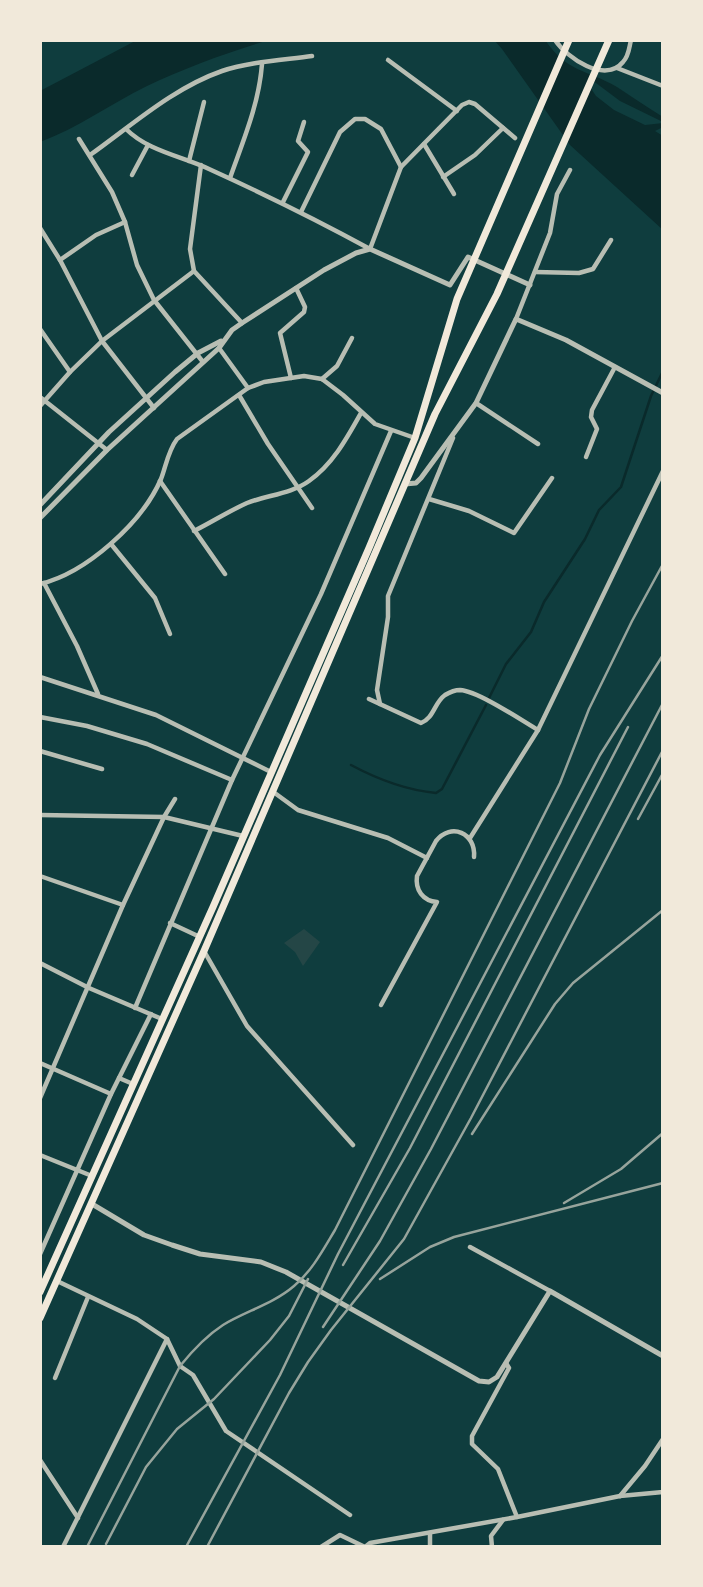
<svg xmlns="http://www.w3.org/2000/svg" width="703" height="1587" font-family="'Nunito Sans',sans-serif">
  <rect width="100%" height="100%" fill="#0f3d3e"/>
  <path fill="#244646" d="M304 929 320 942 303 966 295 952 284 943Z"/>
  <g fill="#0a2a2b">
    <path d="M137 40H269C228 52 185 68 147 86 110 104 78 128 40 142V91Z"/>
    <path d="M494 40H545C568 73 586 69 617 87 632 97 647 107 663 117V122L620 101 592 80 588 84 596 96 614 110 645 125 663 123V127L655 131 663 136V230L570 145 502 49Z"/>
  </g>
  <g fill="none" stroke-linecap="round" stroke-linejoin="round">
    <g stroke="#0a2a2b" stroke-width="2.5">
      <path d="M488 700 506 664 531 632 544 602 585 539 599 510 621 487 651 396 663 371"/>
      <path d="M351 765C379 780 405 790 436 793L442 789 486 705"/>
    </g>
    <g stroke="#b8beb3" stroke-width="4.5">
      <path d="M555 40C567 58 605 84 623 62 629 56 629 48 631 40"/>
      <path d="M388 60 457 111"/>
      <path d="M617 68 663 86"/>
      <path d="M126 129C148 151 181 156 209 169 264 194 317 220 370 249L401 167 462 105 469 102 475 104 515 138"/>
      <path d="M79 139 112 192 125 222 137 265 154 300 203 362"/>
      <path d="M424 144 454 194"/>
      <path d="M90 155C131 126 173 88 222 71 249 62 283 60 312 56"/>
      <path d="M189 161 204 102"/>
      <path d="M201 165 190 249 194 271 242 323"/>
      <path d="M132 175 148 145"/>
      <path d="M443 177 475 155 503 128"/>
      <path d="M230 178C243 141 259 104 262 64"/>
      <path d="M283 202 308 152 298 141 304 122"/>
      <path d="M301 212 340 132 355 119H365L381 129 401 167"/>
      <path d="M40 228 60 260 102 341 154 408"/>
      <path d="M60 260 96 235 125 222"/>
      <path d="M535 272 579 273 593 269 611 240"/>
      <path d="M516 319 550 233 557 194 570 170"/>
      <path d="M40 329 70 372"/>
      <path d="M219 348 248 388"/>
      <path d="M291 378 280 333 304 312 305 307 296 288"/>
      <path d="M322 379 337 366 352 338"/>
      <path d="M239 395 268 444 312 508"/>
      <path d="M40 397 107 450"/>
      <path d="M476 403 538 444"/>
      <path d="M40 406 70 372 102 341 194 271"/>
      <path d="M586 457 597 429 591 417 592 410 615 367"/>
      <path d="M160 481 225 574"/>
      <path d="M429 499 469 511 514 533 552 478"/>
      <path d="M194 531C212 522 229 511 247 503 267 495 291 494 309 481 333 464 347 438 361 413"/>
      <path d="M111 544 155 598 170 634"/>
      <path d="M44 583 77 646 98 694"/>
      <path d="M40 584C86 573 142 523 161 479 166 466 168 451 177 439L248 388 264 382 304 376 322 379 343 395 375 424 415 438"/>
      <path d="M40 677 156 715 271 772"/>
      <path d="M369 699 421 723C434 718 434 703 445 695 450 692 455 690 460 690 478 691 521 720 538 730"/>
      <path d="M380 704 377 690 388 617V596L453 438"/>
      <path d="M40 717 87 726 147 744 232 780"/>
      <path d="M40 751 102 769"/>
      <path d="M272 791 298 810 388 838 427 858"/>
      <path d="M40 815 164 817 243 836"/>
      <path d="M470 838 538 730 663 471"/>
      <path d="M40 876 123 905"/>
      <path d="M170 923 200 937"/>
      <path d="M204 951 247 1026 353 1145"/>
      <path d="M40 963 89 988 162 1019"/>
      <path d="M381 1005 437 902C423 901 415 890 417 876L436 841C451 822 476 833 474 857"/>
      <path d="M135 1008 232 780 321 594 391 431"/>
      <path d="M40 1063 111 1094"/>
      <path d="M119 1078 133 1084"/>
      <path d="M40 1098 123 905 164 817 175 799"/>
      <path d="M40 1155 92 1176"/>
      <path d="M470 1247 550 1291"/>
      <path d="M40 1254 111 1094 151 1014"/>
      <path d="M57 1281 137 1319 167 1339 180 1366 193 1375 226 1431 350 1515"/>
      <path d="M506 1363 509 1368 472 1436V1444L498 1469 517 1517"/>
      <path d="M55 1378 88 1297"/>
      <path d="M40 1460 78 1518"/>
      <path d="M620 1496 645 1466 663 1439"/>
      <path d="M430 1533V1547"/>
      <path d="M63 1547 167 1339"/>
      <path d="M321 1547 340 1535 365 1547"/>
      <path d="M365 1547 370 1543 517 1517 620 1496 663 1492"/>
      <path d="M492 1547 491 1536 503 1520"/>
    </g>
    <g stroke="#b8beb3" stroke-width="5">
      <path d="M405 484 416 483 421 478 476 403 516 319 566 340 663 393"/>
      <path d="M40 505 109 432 175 372 198 353 221 341"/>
      <path d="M40 518 107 450 219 348 232 330 242 323 324 270 356 253 370 249 450 285 468 257 530 285"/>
      <path d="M92 1204 144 1235 172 1245 200 1254 261 1262 286 1272 479 1381 489 1382 497 1377 550 1291 663 1356"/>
    </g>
    <g stroke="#f1e9da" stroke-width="7">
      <path d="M40 1292 213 907 369 548 415 438 457 299 569 40"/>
      <path d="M40 1318 204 951 435 414 497 294 609 40"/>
    </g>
    <g stroke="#97a49c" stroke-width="2.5">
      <path d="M638 819 663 773"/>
      <path d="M472 1134 555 1004 573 983 663 910"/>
      <path d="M564 1203 621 1169 663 1133"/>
      <path d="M343 1265 410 1148 628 727"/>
      <path d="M380 1279 430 1247 454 1237 663 1183"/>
      <path d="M323 1327 380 1241 431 1149 663 703"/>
      <path d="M106 1544 146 1467 177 1429 214 1399 270 1340 289 1316 308 1279"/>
      <path d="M87 1547 180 1366C193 1350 206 1336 223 1325 246 1311 273 1304 294 1286 312 1271 323 1250 335 1230L560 783 589 709 632 621 663 564"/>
      <path d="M186 1547 280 1375 338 1254 600 755 663 655"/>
      <path d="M207 1547 289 1393 308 1362 331 1330 404 1239 471 1118 663 750"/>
    </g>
  </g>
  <rect width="703" height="1587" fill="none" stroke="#f1e9da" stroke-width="84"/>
</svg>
